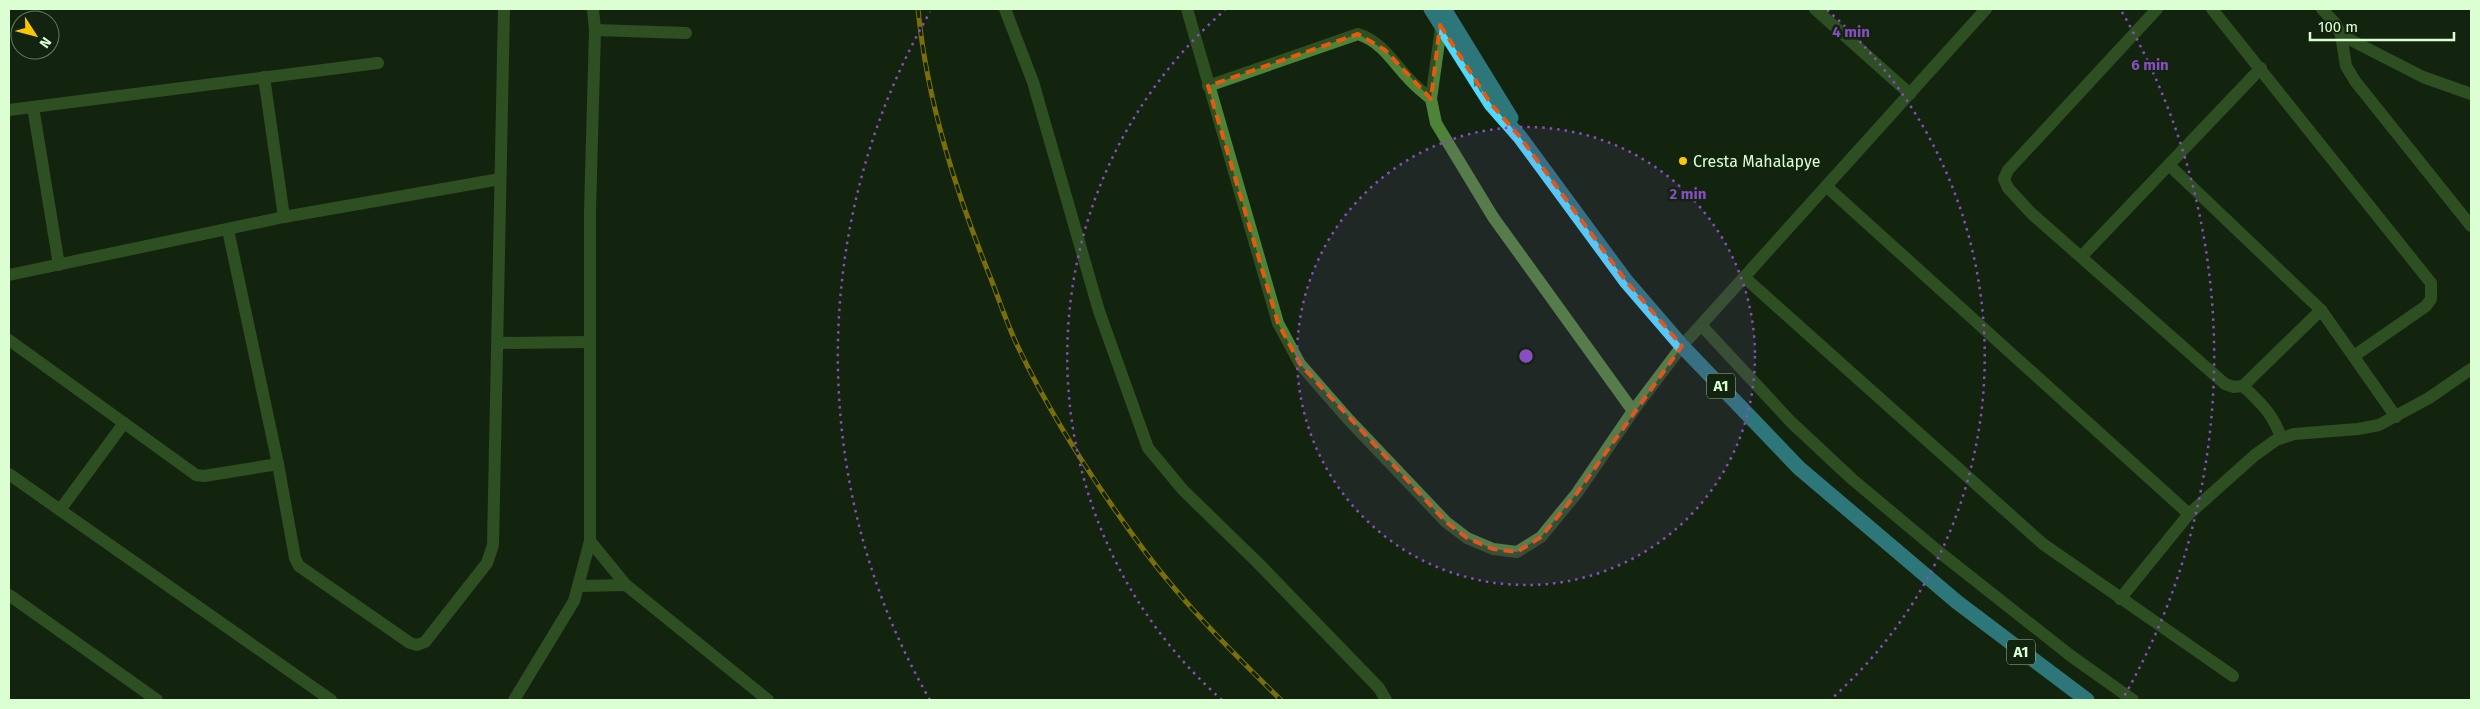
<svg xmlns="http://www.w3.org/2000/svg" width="2480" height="709" font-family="'Fira Sans',sans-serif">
  <rect width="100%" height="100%" fill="#12240f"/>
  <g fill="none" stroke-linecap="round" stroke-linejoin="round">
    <g stroke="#4e833a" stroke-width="12">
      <path d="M1005 9 1033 82 1099 311 1148 448 1183 490 1258 563 1379 688 1386 700"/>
      <path d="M1187 9 1278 323 1300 364 1349 420 1446 522 1467 538 1493 549 1517 552 1541 537 1577 493 1633 411 1682 346 1986 9"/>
      <path d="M1815 9 1910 94"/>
      <path d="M2157 9 2008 170 2004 179 2008 188 2031 213 2225 384 2234 387 2243 386 2321 310"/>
      <path d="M2212 9 2431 283V299L2426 306 2354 356"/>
      <path d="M2322 9 2335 23 2341 35 2346 66 2355 81 2471 226"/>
      <path d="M1442 21 1431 99 1436 123 1493 217 1633 411"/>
      <path d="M595 30 686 33"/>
      <path d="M2341 35 2423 77 2471 94"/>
      <path d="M264 77 284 217"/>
      <path d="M1208 86 1358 34C1382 42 1392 61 1408 78 1415 86 1423 92 1431 99"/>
      <path d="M33 107 59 265"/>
      <path d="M9 110 378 63"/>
      <path d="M2169 165 2321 310 2396 417"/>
      <path d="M1827 187 2189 514"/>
      <path d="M228 230 278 464 295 558 299 566 410 643 417 645 425 642 487 563 493 545 504 9"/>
      <path d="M2082 256 2261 68"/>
      <path d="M9 275 284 217 500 179"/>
      <path d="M1744 277 2043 544 2233 676"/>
      <path d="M1701 325 1791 422 1852 479 1938 551 2071 656 2133 700"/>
      <path d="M9 340 196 475 204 476 278 464"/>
      <path d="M498 343 590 342"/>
      <path d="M2243 386C2260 402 2274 415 2281 438"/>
      <path d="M124 423 60 510 331 700"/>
      <path d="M9 474 60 510"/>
      <path d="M590 541 626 585 768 700"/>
      <path d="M579 586 626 585"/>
      <path d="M9 595 157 700"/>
      <path d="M2120 599 2189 514 2255 455 2276 440 2294 434 2358 429 2379 425 2429 398 2471 369"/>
      <path d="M514 700 574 601 590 541V211L595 30 593 9"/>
    </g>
    <g stroke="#4fd9fd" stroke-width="15">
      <path d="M1431 9 1491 104 1520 137 1626 281 1682 346 1799 468 1957 602 2087 700"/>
      <path d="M1444 9 1511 118"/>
    </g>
    <defs>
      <path id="rail" d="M918 9C927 102 956 192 991 279 1000 302 1008 327 1019 349 1052 418 1100 491 1146 553 1186 606 1234 654 1281 700"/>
    </defs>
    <use href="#rail" stroke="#fbc602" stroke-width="5"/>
    <use href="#rail" stroke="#12240f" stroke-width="3" stroke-dasharray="9" stroke-linecap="butt"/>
  </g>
  <defs><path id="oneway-solid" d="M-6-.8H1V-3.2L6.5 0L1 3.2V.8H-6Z" transform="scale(1.25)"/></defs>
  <use fill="#307e86" href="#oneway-solid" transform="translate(1478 86) rotate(-122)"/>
  <path d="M0 0H2480V709H0ZM1440 25 1491 104 1520 137 1626 281 1682 346 1577 493 1541 537 1517 552 1493 549 1467 538 1446 522 1300 364 1278 323 1208 86 1358 34 1385 50 1431 99Z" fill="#12240f" fill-opacity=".55" fill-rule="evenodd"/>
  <path fill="none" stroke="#e8590c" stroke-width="4" stroke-dasharray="10 6" stroke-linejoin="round" d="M1440 25 1491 104 1520 137 1626 281 1682 346 1577 493 1541 537 1517 552 1493 549 1467 538 1446 522 1300 364 1278 323 1208 86 1358 34 1385 50 1431 99Z"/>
  <circle cx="1526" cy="356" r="229" fill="#894cc2" fill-opacity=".12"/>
  <g fill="none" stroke="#894cc2" stroke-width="2.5" stroke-dasharray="2.5 5">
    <circle cx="1526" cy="356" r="229"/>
    <path d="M1222 700A459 459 0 0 1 1225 10M1827 10A459 459 0 0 1 1830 700"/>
    <path d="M930 700A688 688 0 0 1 930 12M2122 12A688 688 0 0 1 2122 700"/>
  </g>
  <circle fill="#fbc602" stroke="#12240f" stroke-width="2" cx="1683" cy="161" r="5"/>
  <g text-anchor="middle" stroke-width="5" stroke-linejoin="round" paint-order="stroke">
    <g fill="#12240f" stroke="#9fbd98" stroke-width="1">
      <rect x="1707" y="373.5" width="28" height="25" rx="4"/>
      <rect x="2007" y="639.5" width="28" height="25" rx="4"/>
    </g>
    <g font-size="15" font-weight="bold" fill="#dbffd2">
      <text x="1721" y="391">A1</text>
      <text x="2021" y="657">A1</text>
    </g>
    <g font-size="16" fill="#dbffd2" stroke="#12240f" text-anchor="start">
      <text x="1693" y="167">Cresta Mahalapye</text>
    </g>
  </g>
  <circle cx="1526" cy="356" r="8" fill="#894cc2" stroke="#12240f" stroke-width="2.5"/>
  <g font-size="15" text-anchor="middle" font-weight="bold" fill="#894cc2" stroke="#12240f" stroke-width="5" stroke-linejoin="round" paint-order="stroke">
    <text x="1851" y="37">4 min</text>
    <text x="2150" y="70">6 min</text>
    <text x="1688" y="199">2 min</text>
  </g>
  <rect width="2480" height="709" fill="none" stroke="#dbffd2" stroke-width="20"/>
  <g transform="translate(35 35) rotate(126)"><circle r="24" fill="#12240f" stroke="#627c5d"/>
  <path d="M0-4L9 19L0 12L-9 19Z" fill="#fbc602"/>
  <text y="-8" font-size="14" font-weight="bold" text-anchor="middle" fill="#dbffd2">N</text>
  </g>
  <path d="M2310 32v8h144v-8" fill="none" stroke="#dbffd2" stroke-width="2.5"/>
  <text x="2318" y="32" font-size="15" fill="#dbffd2" stroke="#12240f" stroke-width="4" paint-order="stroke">100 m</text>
</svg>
